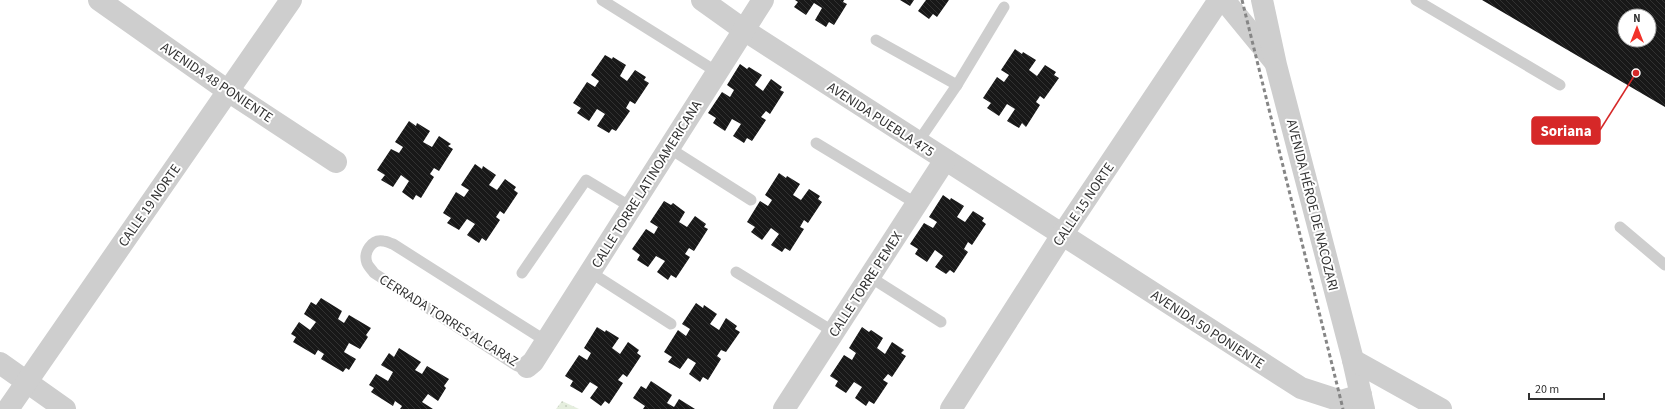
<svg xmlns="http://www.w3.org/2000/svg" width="1665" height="409" font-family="'Source Sans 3',sans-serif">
  <defs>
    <pattern id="park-dots" width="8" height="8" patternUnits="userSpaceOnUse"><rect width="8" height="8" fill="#e5eede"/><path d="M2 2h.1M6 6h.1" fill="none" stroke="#c5cdbf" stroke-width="1.8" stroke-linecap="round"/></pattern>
    <pattern id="building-back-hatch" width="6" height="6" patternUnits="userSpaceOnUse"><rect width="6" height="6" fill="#181818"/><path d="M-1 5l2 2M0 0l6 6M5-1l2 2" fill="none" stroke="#313131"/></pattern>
  </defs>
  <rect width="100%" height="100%" fill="#fff"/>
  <path fill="url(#park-dots)" d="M562 401 579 409H556Z"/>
  <g fill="url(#building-back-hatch)" fill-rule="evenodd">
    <path d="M795 0H844L843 2 847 4 834 25 829 22 826 27 815 20 822 8 814 3 806 15 794 7 798 2Z"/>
    <path d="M900 0H914L910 6Z"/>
    <path d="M926 0H949L937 17 933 14 929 19 918 11Z"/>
    <path d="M1482 0H1665V107ZM1625 16H1649V40H1625Z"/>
    <path d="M1015 49 1022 54 1023 52 1036 60 1029 70 1037 76 1045 65 1056 72 1054 75 1059 78 1044 99 1040 96 1036 102 1040 105 1026 127 1022 123 1019 128 1007 121 1015 109 1007 104 999 116 987 108 991 103 983 98 997 77 1004 82 1009 75 1001 70Z"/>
    <path d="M605 55 612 59 613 57 626 65 620 76 627 81 635 70 646 77 644 80 649 83 635 104 630 101 626 108 630 111 616 131 612 129 609 133 597 126 605 114 597 109 589 121 577 113 581 108 573 103 587 82 595 87 599 81 591 75Z"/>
    <path d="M740 64 747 69 749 67 762 75 755 85 763 91 771 79 782 87 780 90 784 92 770 114 766 111 761 117 766 120 752 141 747 138 744 143 733 136 741 124 732 119 725 131 713 123 716 118 708 113 722 92 730 97 734 90 727 85Z"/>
    <path d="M409 121 416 126 417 123 430 131 423 142 432 147 439 136 451 144 448 146 453 149 439 171 434 168 430 174 434 177 421 198 416 195 413 200 402 192 409 181 401 175 393 187 381 180 385 175 377 170 391 149 399 153 403 147 395 142Z"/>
    <path d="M475 164 482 169 483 166 496 175 489 185 497 190 505 179 516 187 514 190 518 193 504 214 500 211 496 217 500 220 486 241 482 238 479 243 467 235 475 224 467 219 459 230 447 223 451 218 443 213 456 192 464 197 469 190 461 185Z"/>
    <path d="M779 173 786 178 787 176 800 184 793 195 801 200 809 189 820 196 818 199 822 202 808 223 804 220 800 227 804 229 790 251 785 248 782 252 771 245 779 234 771 228 762 240 751 232 755 227 747 222 760 201 768 206 772 200 765 195Z"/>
    <path d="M943 195 950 200 951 198 964 206 957 217 965 222 973 211 984 218 982 221 986 224 972 245 968 242 964 249 968 252 954 273 950 270 946 274 935 267 943 256 935 250 927 262 915 254 918 249 910 244 924 223 933 228 937 222 929 217Z"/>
    <path d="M664 201 671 205 673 203 685 212 679 222 687 227 695 216 706 224 704 227 708 229 694 251 689 248 685 254 690 257 676 278 671 275 668 280 657 272 665 261 656 256 648 267 637 260 640 255 632 249 646 229 654 234 658 227 650 222Z"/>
    <path d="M321 298 342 311 338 319 344 323 349 315 371 328 366 335 368 337 360 349 349 343 344 352 356 359 349 370 346 368 343 372 321 359 324 354 318 350 315 355 293 342 296 337 291 334 299 322 310 330 316 322 304 314 311 302 316 305Z"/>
    <path d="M696 303 703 308 704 305 717 314 710 324 719 330 726 318 737 326 735 329 740 332 726 352 721 350 717 356 721 359 708 380 703 377 700 382 689 374 696 363 688 358 680 369 668 362 672 357 664 352 678 330 686 336 690 329 682 324Z"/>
    <path d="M597 327 605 332 606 330 619 338 612 348 620 354 628 342 639 350 637 353 641 356 627 377 623 374 618 380 623 383 609 404 605 401 601 406 590 398 598 387 590 382 582 393 570 386 573 381 565 376 579 355 587 360 591 353 584 348Z"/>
    <path d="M862 327 869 332 871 330 883 338 877 348 885 354 892 342 904 350 901 353 906 356 892 377 888 374 883 380 888 383 874 404 869 401 866 406 855 398 862 387 854 382 846 393 835 386 838 381 830 376 844 355 852 360 856 353 849 348Z"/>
    <path d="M399 348 421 362 415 370 422 374 427 366 449 379 444 386 446 388 438 401 428 394 422 402 433 409H400L402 406 395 401 393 406 371 392 374 388 369 385 376 374 388 381 393 372 381 365 389 353 394 357Z"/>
    <path d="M651 381 672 395 667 403 674 407 679 399 695 409H643L645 406 633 398 641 386 646 389Z"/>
  </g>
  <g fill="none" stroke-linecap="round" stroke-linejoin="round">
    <g stroke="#cecece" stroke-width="11">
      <path d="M602 0 717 72"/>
      <path d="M1416 0 1560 85"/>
      <path d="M876 40 957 85"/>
      <path d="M918 142 957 85 1004 7"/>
      <path d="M816 143 917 204"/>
      <path d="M669 148 751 200"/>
      <path d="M1620 227 1665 265"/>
      <path d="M590 272 671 324"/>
      <path d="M736 272 834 332"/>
      <path d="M522 273 586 180 631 207"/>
      <path d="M870 277 941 322"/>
      <path d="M527 367 517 366 374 273C372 270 368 266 367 263 363 252 372 239 383 241 386 241 390 243 393 244L546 341"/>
    </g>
    <g stroke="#cecece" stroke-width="22">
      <path d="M99 0 228 91 336 162"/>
      <path d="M702 0 744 30 1301 388 1341 401 1361 395"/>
      <path d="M1224 0 1274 61"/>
      <path d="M1262 0 1276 65 1353 360 1364 409"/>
      <path d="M1353 360 1441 409"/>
      <path d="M0 363 65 409"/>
      <path d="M527 367 533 362 763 0"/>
      <path d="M8 409 291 0"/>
      <path d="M784 409 945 160"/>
      <path d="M951 409 1062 235 1219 0"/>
    </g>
    <path stroke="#868686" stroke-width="3" stroke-dasharray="4 3" stroke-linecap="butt" d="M1242 0 1343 409"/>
  </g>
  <g text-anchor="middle" stroke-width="4" stroke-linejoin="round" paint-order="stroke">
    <g font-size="14" fill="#313131" stroke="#fff">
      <text transform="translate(217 82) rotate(34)" y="5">AVENIDA 48 PONIENTE</text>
      <text transform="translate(881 119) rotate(33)" y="5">AVENIDA PUEBLA 475</text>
      <text transform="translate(646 184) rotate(-58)" y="5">CALLE TORRE LATINOAMERICANA</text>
      <text transform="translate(1083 204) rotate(-56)" y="5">CALLE 15 NORTE</text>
      <text transform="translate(149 205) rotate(-55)" y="5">CALLE 19 NORTE</text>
      <text transform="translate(1313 205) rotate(76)" y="5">AVENIDA HÉROE DE NACOZARI</text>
      <text transform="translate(865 284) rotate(-57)" y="5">CALLE TORRE PEMEX</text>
      <text transform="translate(449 320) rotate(32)" y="5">CERRADA TORRES ALCARAZ</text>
      <text transform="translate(1208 329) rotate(33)" y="5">AVENIDA 50 PONIENTE</text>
    </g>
  </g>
  <path fill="none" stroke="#d62828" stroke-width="1.5" d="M1636 73L1600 130"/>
  <circle fill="#d62828" stroke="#fff" stroke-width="1.5" cx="1636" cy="73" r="4"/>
  <rect fill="#d62828" stroke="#d62828" stroke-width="1.5" x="1532" y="117" width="68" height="27" rx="4"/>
  <g font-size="15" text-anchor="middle" font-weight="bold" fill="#fff">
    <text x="1566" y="136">Soriana</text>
  </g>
  <g transform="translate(1637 28)"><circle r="19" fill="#ffffff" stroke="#adadad"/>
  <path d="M0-3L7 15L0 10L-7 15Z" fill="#f13229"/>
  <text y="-6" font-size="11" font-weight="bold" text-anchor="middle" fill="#313131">N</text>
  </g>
  <path d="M1529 393v6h75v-6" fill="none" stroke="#313131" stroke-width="2"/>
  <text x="1535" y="393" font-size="12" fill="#313131" stroke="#ffffff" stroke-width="3" paint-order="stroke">20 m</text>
</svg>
